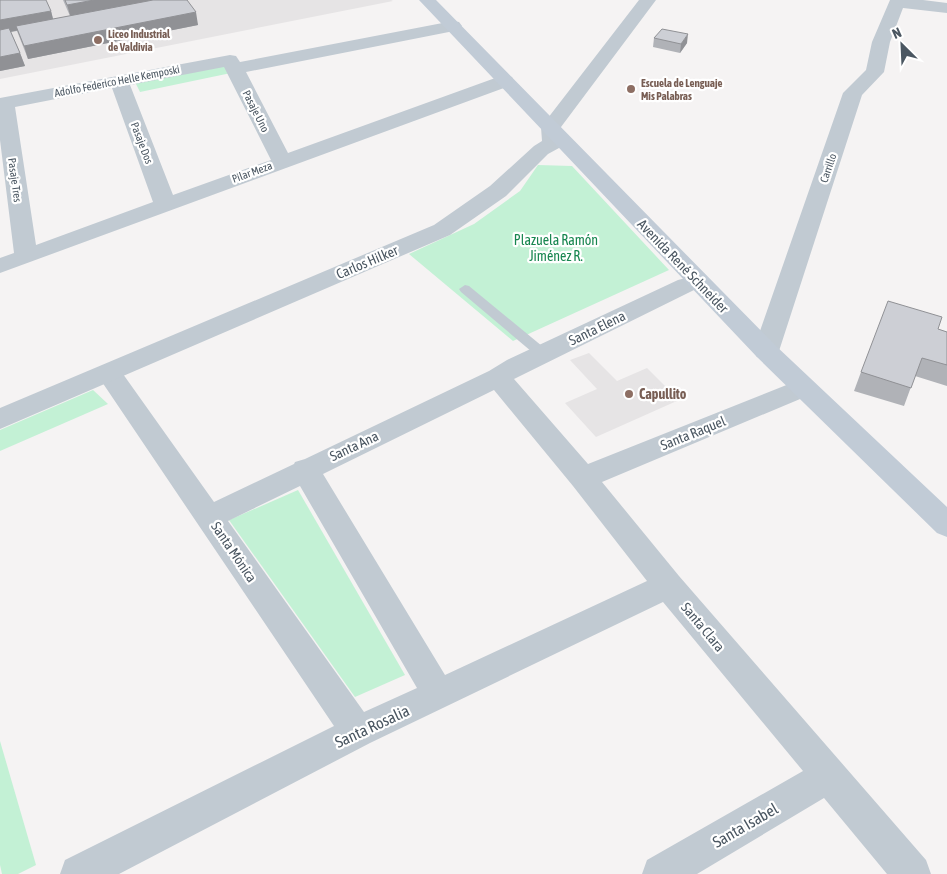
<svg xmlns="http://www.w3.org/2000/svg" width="947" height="874" font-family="'Asap Condensed',sans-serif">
  <rect width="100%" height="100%" fill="#f5f3f3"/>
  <g fill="#e6e4e5">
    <path d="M0 0H391L393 1 0 79Z"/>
    <path d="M589 353 617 381 647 368 679 400 596 437 565 403 597 389 570 360Z"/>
  </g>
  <g fill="#c3f1d5">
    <path d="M224 62 231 73 140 92 134 80Z"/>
    <path d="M538 165 572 166 669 270 513 341 409 254 474 224 520 191Z"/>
    <path d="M93 390 108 404 0 451V430Z"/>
    <path d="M298 490 405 675 355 697 229 520Z"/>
    <path d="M0 741 36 865 18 874H2L0 865Z"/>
  </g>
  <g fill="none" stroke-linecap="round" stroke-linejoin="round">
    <path fill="#c1cad2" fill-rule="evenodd" d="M465 285 469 286 548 351 549 354 548 357H538L461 292 459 289Z"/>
    <g fill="#c1cad2" fill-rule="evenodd">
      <path d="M890 0H923L947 3V13L903 8 890 42 884 72 862 95 779 351 775 357 766 359 757 357 753 351 843 93 866 70 872 42Z"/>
      <path d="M453 21 459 22 462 26 459 30 246 72 288 153 498 77 505 75 512 77 514 81 512 85 0 273V258L14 253 0 140V98L230 55 236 56 240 62ZM224 67 271 160 173 195 130 85ZM112 88 153 202 36 245 15 107Z"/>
      <path d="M697 275 705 277 709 282 705 287 694 290 514 379 588 464 794 382 803 379 812 382 816 388 812 394 602 482 679 576 926 860 931 874H887L824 798 697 874H642L647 860 803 771 663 602 370 743 119 874H60L65 860 334 726 100 379 96 373 100 367 109 364 118 367 214 502 294 464 295 462 305 459 489 371 507 360 678 280ZM494 390 573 486 647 581 445 675 323 474ZM300 486 417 688 364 712 228 521Z"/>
    </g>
    <path fill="#c1cad2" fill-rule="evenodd" d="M639 0H656L561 127 562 144 559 148 548 154 506 196 450 235 0 429V408L434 225 490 186 534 146 542 141 541 127Z"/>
    <path fill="#c1cbd6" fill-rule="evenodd" d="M419 0H436L775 345 947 507V537L937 533 757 357Z"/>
  </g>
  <g fill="#b0b2b7">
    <path d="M0 0 51 11 53 19 70 16 63 0H187L198 25 28 59 17 31 11 32 20 53 25 66 0 71Z"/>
    <path d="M654 38 687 43 680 53 653 47Z"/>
    <path d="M938 329 947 332V386L915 376 904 406 854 391 861 372Z"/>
  </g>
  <g fill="#909195">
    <path d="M94 0H164L71 18 67 5Z"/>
    <path d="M51 11 54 23 0 34V20Z"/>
    <path d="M196 12 198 25 28 59 24 46Z"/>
    <path d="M688 34 687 43 680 53 681 44Z"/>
    <path d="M20 53 25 66 0 71V57Z"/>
  </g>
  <g fill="#cdcfd5" stroke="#909195">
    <path d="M0 0H46L51 11 0 20Z"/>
    <path d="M65 0H94L67 5Z"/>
    <path d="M153 0H187L196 12 24 46 16 26Z"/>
    <path d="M9 28 20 53 0 57V30Z"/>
    <path d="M662 29 688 34 681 44 654 38Z"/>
    <path d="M888 301 942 317 938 329 947 332V365L922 358 911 388 861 372Z"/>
  </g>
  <g fill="#8d6e63" stroke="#fff" stroke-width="2">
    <circle cx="98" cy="40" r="5"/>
    <circle cx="631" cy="89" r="5"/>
    <circle cx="629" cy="394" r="5"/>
  </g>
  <g text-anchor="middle" stroke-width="4.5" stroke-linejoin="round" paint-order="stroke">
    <g font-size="11" font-weight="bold" fill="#785e54" stroke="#fff" text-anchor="start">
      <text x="108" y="38">Liceo Industrial<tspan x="108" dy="13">de Valdivia</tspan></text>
      <text x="641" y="87">Escuela de Lenguaje<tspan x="641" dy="13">Mis Palabras</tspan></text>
    </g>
    <g font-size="11" fill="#4a5661" stroke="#fff">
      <text transform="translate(117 81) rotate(-11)" y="4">Adolfo Federico Helle Kemposki</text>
      <text transform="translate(256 111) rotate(63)" y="4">Pasaje Uno</text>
      <text transform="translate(142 143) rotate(69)" y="4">Pasaje Dos</text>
      <text transform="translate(828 168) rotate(-71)" y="4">Carrillo</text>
      <text transform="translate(252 172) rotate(-20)" y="4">Pilar Meza</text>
      <text transform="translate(15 180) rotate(82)" y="4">Pasaje Tres</text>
    </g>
    <g font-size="14" fill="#17864f" stroke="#fff">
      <text x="556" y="245">Plazuela Ramón<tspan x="556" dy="16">Jiménez R.</tspan></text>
    </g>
    <g font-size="14" fill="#4a5661" stroke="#fff">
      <text transform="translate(367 262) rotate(-23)" y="5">Carlos Hilker</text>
      <text transform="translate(683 266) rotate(46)" y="5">Avenida René Schneider</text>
      <text transform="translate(597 328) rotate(-26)" y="5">Santa Elena</text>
      <text transform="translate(693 433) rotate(-22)" y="5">Santa Raquel</text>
      <text transform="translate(354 446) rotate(-25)" y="5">Santa Ana</text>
      <text transform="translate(234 552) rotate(56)" y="5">Santa Mónica</text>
      <text transform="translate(703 627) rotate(50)" y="5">Santa Clara</text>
    </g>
    <g font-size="14" font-weight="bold" fill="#785e54" stroke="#fff" text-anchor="start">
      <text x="639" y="399">Capullito</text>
    </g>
    <g font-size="16" fill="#4a5661" stroke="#fff">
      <text transform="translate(372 726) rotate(-25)" y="6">Santa Rosalia</text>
      <text transform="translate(745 825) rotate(-30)" y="6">Santa Isabel</text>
    </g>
  </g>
  <g transform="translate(902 45) rotate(336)" stroke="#ffffff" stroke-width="4" paint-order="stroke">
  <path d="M0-4L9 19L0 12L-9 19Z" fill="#4a5661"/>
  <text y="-8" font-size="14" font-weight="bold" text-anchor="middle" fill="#4a5661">N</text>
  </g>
</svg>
